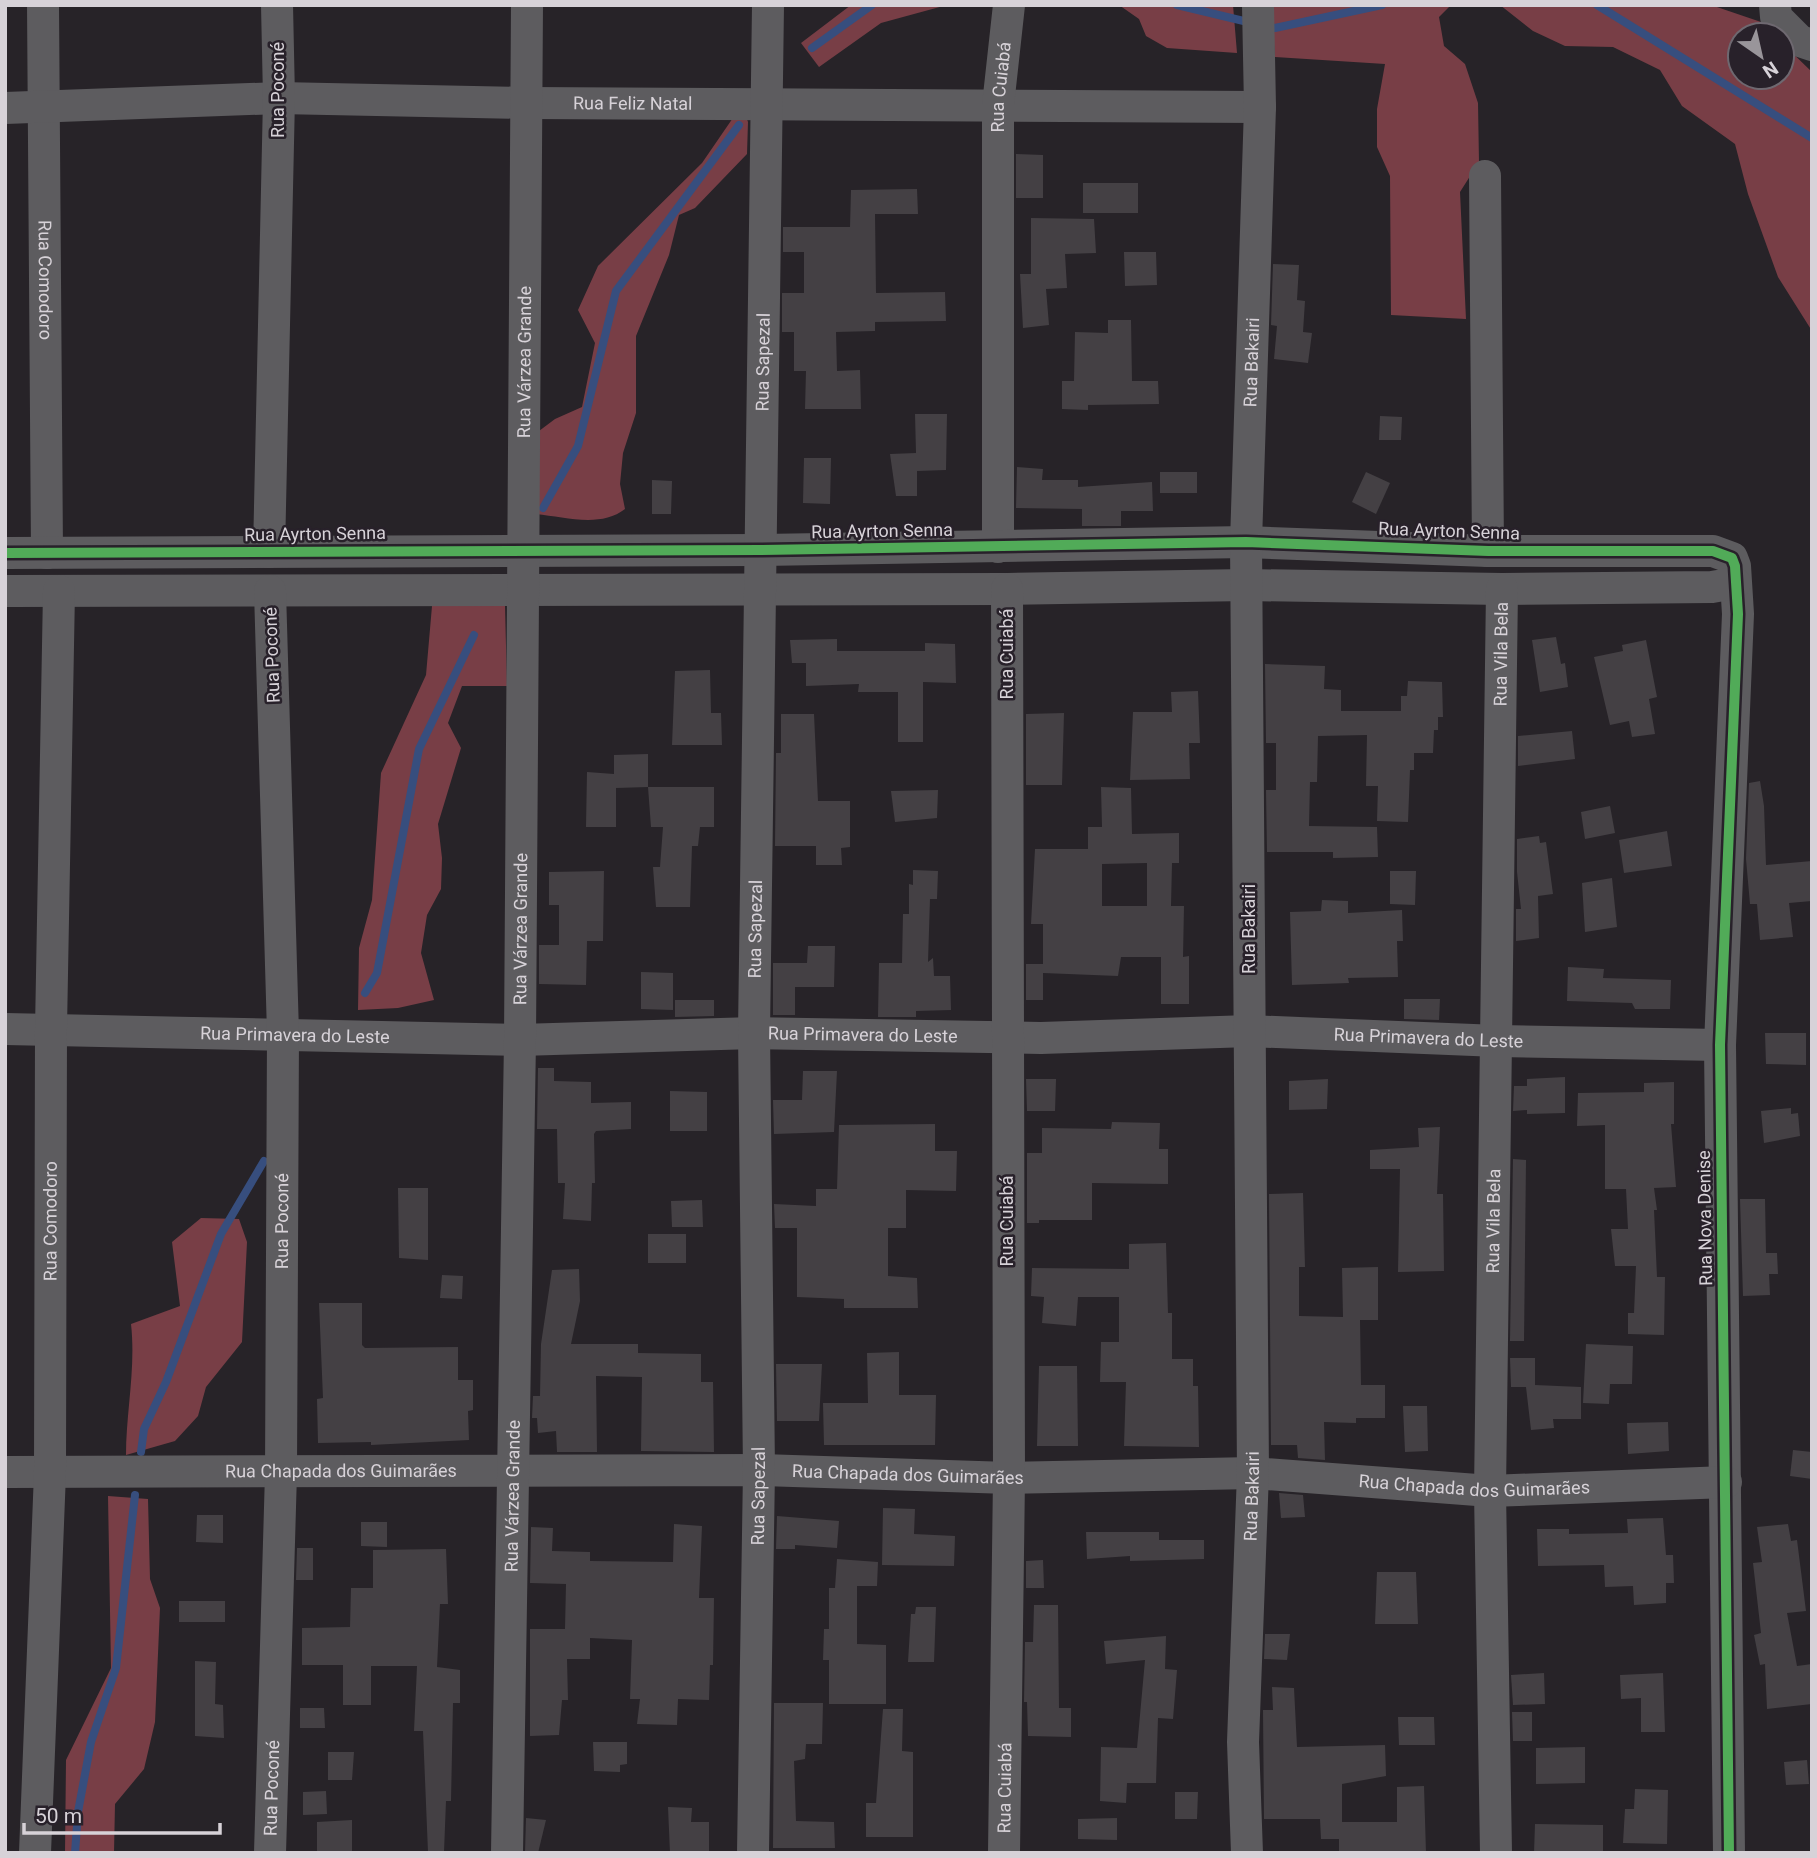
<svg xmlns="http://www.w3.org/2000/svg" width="1817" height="1858" font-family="Roboto,sans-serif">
  <rect width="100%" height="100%" fill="#272328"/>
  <g fill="#783e46">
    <path d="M851 5H947L881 23 819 67 801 43Z"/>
    <path d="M1119 5H1233L1237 53 1167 48 1146 36 1139 19Z"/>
    <path d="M1271 5H1451L1439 17 1444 46 1465 64 1478 103 1479 162 1460 192 1466 319 1391 315 1390 176 1377 147V109L1385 64 1275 57Z"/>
    <path d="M1500 5H1711L1761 22 1774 35H1740V77H1782V43L1812 72V331L1778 277 1748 194 1735 144 1682 106 1660 70 1613 47 1565 46 1533 31Z"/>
    <path d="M744 111 748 122 747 154 695 208 679 215 669 255 636 336V413L623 453 620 484 625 509C601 528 565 517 536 514L539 431 555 419 582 407 595 343 578 310 598 266 702 163 737 112Z"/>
    <path d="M505 605 507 686H462L448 723 461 748 438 824 442 858 441 889 427 915 421 953 434 1000 398 1008 358 1010 359 948 372 900 381 773 426 675 432 606Z"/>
    <path d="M201 1218 239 1219 247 1242 242 1342 206 1387 198 1416 175 1441 126 1455C126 1412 136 1368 131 1324L180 1306 172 1242Z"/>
    <path d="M108 1496 148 1499 150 1579 160 1608 155 1722 144 1769 115 1804 114 1853H65L66 1760 111 1668Z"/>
  </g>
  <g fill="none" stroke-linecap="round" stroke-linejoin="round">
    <g stroke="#374e7e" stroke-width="8">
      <path d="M1177 5 1252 23"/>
      <path d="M1597 5 1812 138"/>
      <path d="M1265 26 1275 28 1382 5"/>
      <path d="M812 48 872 5"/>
      <path d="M543 508 578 446 616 291 739 125"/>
      <path d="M365 993 377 973 419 749 474 635"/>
      <path d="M141 1452 144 1429 166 1382 221 1234 264 1161"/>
      <path d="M75 1853 78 1812 91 1742 116 1668 135 1495"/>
    </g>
  </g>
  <g fill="#444044" fill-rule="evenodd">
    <path d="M1016 154 1043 155V198H1016Z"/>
    <rect x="1083" y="183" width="55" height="30"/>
    <path d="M917 189 918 214H875L876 293 945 292 946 321 875 322V331L836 332 837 371 860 370 861 409H805L806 371H794V332H782V293H804V252H783V227H850L851 190Z"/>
    <path d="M1031 218 1094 219 1096 253 1065 254 1067 288 1046 289 1049 325 1023 328 1020 274H1031Z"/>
    <path d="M1124 252H1156L1157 285 1125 286Z"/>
    <path d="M1273 264 1299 265 1297 300 1305 301 1303 332 1312 333 1308 363 1274 359 1277 326 1271 325Z"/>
    <path d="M1108 320H1131L1132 381H1158L1159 404 1088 405V410L1062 409V381H1074L1075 332 1108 333Z"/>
    <path d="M915 414H947L946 470 917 471V496H896L890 454 916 453Z"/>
    <path d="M1380 416 1402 417 1401 440H1379Z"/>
    <path d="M804 458H831L830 504 803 503Z"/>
    <path d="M1017 467 1043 469 1042 480H1078V487L1152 482 1153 511H1121V526H1082V509L1016 508Z"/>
    <rect x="1160" y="472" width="37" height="21"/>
    <path d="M1366 472 1390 483 1376 514 1352 502Z"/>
    <path d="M652 480 672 481 671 514H652Z"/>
    <path d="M1556 637 1561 664 1565 663 1568 687 1540 692 1532 640Z"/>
    <path d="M837 639V651H925V643L955 644 956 683 923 682V742H898V692H858L859 684 806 686V663H792L790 640Z"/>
    <path d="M1646 640 1657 697 1649 699 1655 734 1632 737 1629 721 1610 725 1594 657 1623 651 1622 645Z"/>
    <path d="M1265 664 1325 666 1324 689 1341 690V711H1401V696H1407L1408 681 1442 682 1443 717H1438V730H1434L1433 753H1414V770H1410L1408 822 1377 821 1378 786H1366L1367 735 1318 736 1317 782H1310L1309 826 1377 827 1378 857 1333 858V852H1267L1266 790H1276V743H1266Z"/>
    <path d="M710 670 711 713H721L722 745H672L675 671Z"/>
    <path d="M1198 691 1200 743H1189L1190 779 1130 780 1133 712H1172L1171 692Z"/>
    <path d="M1064 713 1062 785H1026V714Z"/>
    <path d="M781 714H814L818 801H850V847L841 848 842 865H816V846H775L776 753H781Z"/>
    <path d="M1572 731 1575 759 1518 766V736Z"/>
    <path d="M648 754V787L616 788V827H586L587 772 614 774V755Z"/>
    <path d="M1760 781 1764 806 1766 865 1812 861V901L1789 903 1793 937 1760 940 1757 904H1750L1746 859 1749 783Z"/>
    <path d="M648 787H714V827H700L698 846H692L690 907H656L653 867H660L663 827H651Z"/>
    <path d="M1101 787 1131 788 1132 834 1179 833V863H1172L1171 906H1184L1183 957 1189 956V1004H1161V957H1121L1118 976 1043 973V924H1031L1035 849H1088V827H1102ZM1147 863V906H1102V864Z"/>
    <path d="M938 790 937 818 895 822 891 791Z"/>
    <path d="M1610 806 1615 833 1585 839 1581 812Z"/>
    <path d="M1667 831 1672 866 1624 873 1619 840Z"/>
    <path d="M1539 836 1540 843 1546 842 1553 894 1538 896 1539 938 1516 941V909H1521L1517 872V839Z"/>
    <path d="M913 870 938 871 937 899H930L928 962 933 958 934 976H950L951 1010 916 1011V1017H878L879 963H902L903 914H909V884L913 885Z"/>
    <path d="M604 871 603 941H587L586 985 539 984V945H559V905H549V872Z"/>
    <path d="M1390 871H1416L1415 905 1390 904Z"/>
    <path d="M1612 878 1617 927 1585 932 1582 883Z"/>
    <path d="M1322 900 1348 901V913L1402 910 1403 941H1397L1398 977 1348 978 1349 983 1292 985 1290 912 1321 911Z"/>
    <path d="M808 946H835L834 987H795V1015H773V963H807Z"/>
    <rect x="1026" y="964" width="17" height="36"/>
    <path d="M1568 967 1604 969 1603 978 1671 980 1670 1009H1635L1632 1003 1567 1001Z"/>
    <path d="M641 972 673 973V1010L641 1009Z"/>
    <path d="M1404 999H1440L1439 1020 1404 1019Z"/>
    <path d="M675 1000H714V1016L675 1017Z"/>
    <path d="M1765 1033H1806V1065L1766 1064Z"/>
    <path d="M538 1068H554V1081L591 1082V1103L631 1102V1129L596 1131 594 1134 595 1183H592L591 1221 563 1219 565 1183H558L557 1129H537Z"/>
    <path d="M803 1071H837L834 1132 774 1134 773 1100H802Z"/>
    <path d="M1565 1077V1113L1527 1114V1110L1513 1111 1514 1086H1527V1079Z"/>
    <path d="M1026 1079H1056L1055 1111H1027Z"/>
    <path d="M1328 1079 1327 1109 1289 1110V1081Z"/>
    <path d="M1674 1082V1124H1671L1676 1187 1654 1188 1657 1210H1654L1657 1277H1665L1664 1335 1628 1334V1313H1634L1636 1266H1615L1611 1229H1628L1626 1189H1605V1125L1577 1126 1578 1093 1644 1092V1083Z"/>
    <path d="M670 1091 707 1092V1131H670Z"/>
    <path d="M1791 1108V1114L1798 1113 1800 1136 1764 1143 1761 1111Z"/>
    <path d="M1112 1122 1160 1123 1159 1149H1168V1184L1092 1183V1220H1039V1223H1027V1153H1042V1128L1111 1129Z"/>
    <path d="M935 1124V1151H957L956 1191 906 1190V1228H888V1276L917 1278 918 1308H844V1299L797 1297V1228H775L774 1204 816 1206V1189H837L839 1125Z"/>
    <path d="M1440 1127 1437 1194H1443L1444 1271 1398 1272 1400 1169H1370V1150L1419 1147 1418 1128Z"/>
    <path d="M1513 1159 1526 1160 1524 1341H1510Z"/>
    <path d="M398 1188H428V1260L399 1258Z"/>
    <path d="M1303 1193 1305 1267H1299V1316L1343 1317 1342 1268 1378 1267V1320H1360L1361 1385H1385V1418H1356V1423L1324 1422 1325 1460 1298 1458 1297 1445H1271L1269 1194Z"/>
    <path d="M1740 1199H1765L1766 1253H1777L1778 1274H1769L1770 1295 1743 1296Z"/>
    <path d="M702 1200 703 1227H672L671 1201Z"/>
    <rect x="648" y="1234" width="38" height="29"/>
    <path d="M1166 1243 1168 1313H1172V1359H1193V1386H1198L1199 1447 1124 1446 1126 1382H1100L1101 1342H1119V1297H1078L1076 1326 1042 1323 1044 1297 1031 1296 1032 1268 1129 1269V1244Z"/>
    <path d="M579 1269 580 1301 571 1344H638V1353L701 1354V1382H713L714 1452 641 1451 642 1377 596 1376 597 1452H557L556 1431 538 1433 537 1418H532L533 1396H540L541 1344 552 1270Z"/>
    <path d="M442 1275 463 1276 462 1299 440 1298Z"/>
    <path d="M319 1303H362V1345L365 1348 458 1347V1380H473V1410L468 1411 469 1440 371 1445V1442L318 1443 317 1399 323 1398Z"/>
    <path d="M1586 1344 1633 1346 1632 1384H1610L1609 1404 1583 1403Z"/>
    <path d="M899 1352V1395H936L935 1445H824L823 1403H868L867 1353Z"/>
    <path d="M1510 1358H1535V1385L1581 1387V1419H1553L1554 1428 1531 1430 1526 1387H1511Z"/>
    <path d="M776 1364H822L819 1421H777Z"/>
    <path d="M1039 1366H1077L1078 1446H1037Z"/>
    <path d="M1403 1406H1427L1428 1451 1405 1452Z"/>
    <path d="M1668 1422 1669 1451 1628 1454 1627 1423Z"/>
    <path d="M1793 1450 1812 1452V1479L1790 1476Z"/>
    <path d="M1279 1493 1303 1495 1305 1517 1281 1518Z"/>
    <path d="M883 1508 915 1509 914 1534 955 1536 954 1566 882 1565Z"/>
    <path d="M197 1515H223V1543L196 1542Z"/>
    <path d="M777 1516 839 1521 837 1548 795 1545V1549H776Z"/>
    <path d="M1663 1518 1666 1555H1673L1674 1583H1666V1603L1634 1605 1633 1586 1605 1587 1604 1565 1538 1566 1537 1529H1569V1534L1628 1533 1627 1519Z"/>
    <path d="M361 1522H387V1547L361 1546Z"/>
    <path d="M674 1524 702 1526 699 1598H714L713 1665H710L709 1700 678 1699 677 1725 637 1724 640 1699H630L632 1640 590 1638V1659H567L568 1700H562L559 1735 530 1736V1629H565L566 1584 530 1583 531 1527 553 1528 552 1551 590 1552V1561L673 1562Z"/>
    <path d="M1788 1524 1791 1541 1797 1540 1806 1611 1787 1613 1797 1666 1812 1664V1704L1767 1709 1765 1664 1760 1665 1754 1635 1761 1633 1753 1563 1762 1562 1757 1527Z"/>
    <path d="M1086 1532H1159V1540H1204V1559L1130 1561V1556L1087 1559Z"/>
    <path d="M297 1548H313V1580H296Z"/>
    <path d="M446 1549 448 1604H440L437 1667 460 1670V1703H453L451 1801H446L444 1852H428L423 1731H414L417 1666H371V1705H343V1665H302V1628L350 1627 351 1588H373V1550Z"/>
    <path d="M837 1559 878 1562 877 1586H857V1644L886 1645V1704H829V1660H823L824 1629H829V1588H835Z"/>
    <path d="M1043 1560 1044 1588H1026V1561Z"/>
    <path d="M1377 1572H1416L1418 1624H1375Z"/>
    <rect x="179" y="1601" width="46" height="21"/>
    <path d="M1034 1605H1058L1059 1708H1071V1737L1028 1736 1027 1702H1024L1025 1642H1033Z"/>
    <path d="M916 1607H936L934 1662H908L911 1614H915Z"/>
    <path d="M1265 1634H1290L1287 1660 1264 1659Z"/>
    <path d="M1166 1636 1165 1669 1177 1670 1173 1719 1158 1718 1156 1783H1127L1126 1803 1100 1801 1101 1747 1137 1748 1145 1660 1106 1664 1104 1641Z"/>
    <path d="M195 1661 216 1662 215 1704 223 1705 224 1738 195 1736Z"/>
    <path d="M1544 1673 1545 1704 1513 1705 1511 1675Z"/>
    <path d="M1663 1673 1665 1732H1641V1698L1621 1699 1620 1675Z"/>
    <path d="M1272 1687 1294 1688 1297 1747 1385 1745 1386 1776 1342 1784V1822H1397V1787L1424 1786 1426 1853H1339V1839H1321L1320 1819H1264L1263 1710H1273Z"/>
    <path d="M774 1703H823L822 1744H806L805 1759 794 1761 796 1821 834 1822 835 1848H773Z"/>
    <path d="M300 1708H324L325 1728H300Z"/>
    <path d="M883 1709H903L902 1751 913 1752V1837H866V1803H876Z"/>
    <path d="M1512 1712H1532V1741H1513Z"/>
    <path d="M1398 1717H1434L1435 1745H1399Z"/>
    <path d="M593 1742H627V1764L620 1765V1772L594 1771Z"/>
    <path d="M1585 1747V1783L1536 1784V1748Z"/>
    <path d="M328 1752H354L352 1780H328Z"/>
    <path d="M1807 1760 1809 1784 1786 1785 1784 1762Z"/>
    <path d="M1635 1789 1668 1790 1667 1844 1623 1843 1625 1809H1634Z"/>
    <path d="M326 1791 327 1814 303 1815V1792Z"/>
    <path d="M1175 1792H1198L1197 1819H1175Z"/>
    <path d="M668 1807 692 1808 691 1822H709V1853H670Z"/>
    <path d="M526 1818 546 1820 538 1853H525Z"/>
    <path d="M1117 1818V1840L1078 1839V1819Z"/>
    <path d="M352 1820V1853H317V1822Z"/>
    <path d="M1535 1824 1603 1825V1853H1534Z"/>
  </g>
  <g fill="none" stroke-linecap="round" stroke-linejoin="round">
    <g stroke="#5d5c5f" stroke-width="32">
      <path id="s1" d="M43 5 47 553"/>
      <path d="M1775 5 1776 17 1800 41 1812 45"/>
      <path id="s2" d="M5 108 279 98 528 103 1260 107"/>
      <path d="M1485 176 1488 551"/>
      <path id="s3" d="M998 547V105L1009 5"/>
      <path d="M269 552 279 98 277 5"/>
      <path d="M5 553 760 550 1246 542 1488 551H1713L1732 558 1735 566 1738 614 1720 1045 1729 1853"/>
      <path d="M5 591 1007 589 1247 585 1502 589 1712 587 1735 583"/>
      <path id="s4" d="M5 1029 520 1040 754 1033 1041 1038 1249 1031 1498 1041 1720 1045"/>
      <path id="s5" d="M5 1472 759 1470 1009 1478 1253 1473 1490 1491 1726 1482"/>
      <path id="s6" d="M35 1853 50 1473 51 1029 59 591"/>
      <path id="s7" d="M270 1853 281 1473 283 1033 270 591"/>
      <path id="s8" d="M507 1853 520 1040 527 5"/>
      <path id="s9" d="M753 1853 759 1470 754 1033 768 5"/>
      <path id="s10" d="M1004 1853 1009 1478 1007 589"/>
      <path id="s11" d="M1247 1853 1243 1742 1253 1473 1246 542 1260 107 1258 5"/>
      <path id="s12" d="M1496 1853 1490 1491 1502 589"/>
    </g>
    <defs>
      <path id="cycleway" d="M5 553 760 550 1246 542 1488 551H1713L1732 558 1735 566 1738 614 1720 1045 1729 1853"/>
    </defs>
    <use href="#cycleway" stroke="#28212a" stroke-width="15"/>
    <use href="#cycleway" stroke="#51ab58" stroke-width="10"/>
  </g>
  <g text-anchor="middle" stroke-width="5" stroke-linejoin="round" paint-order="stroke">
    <g font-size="18" fill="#d7d2d8" stroke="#28212a">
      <text dy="6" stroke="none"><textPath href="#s3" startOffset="460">Rua Cuiabá</textPath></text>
      <text transform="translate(278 90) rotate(-90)" y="6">Rua Poconé</text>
      <text dy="6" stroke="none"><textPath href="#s2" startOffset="628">Rua Feliz Natal</textPath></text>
      <text dy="6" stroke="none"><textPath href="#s1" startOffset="275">Rua Comodoro</textPath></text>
      <text dy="6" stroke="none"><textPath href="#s8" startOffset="1491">Rua Várzea Grande</textPath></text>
      <text dy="6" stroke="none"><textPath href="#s9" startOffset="1491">Rua Sapezal</textPath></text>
      <text dy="6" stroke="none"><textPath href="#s11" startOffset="1491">Rua Bakairi</textPath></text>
      <text transform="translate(882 531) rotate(-1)" y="6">Rua Ayrton Senna</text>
      <text transform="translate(1449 531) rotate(2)" y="6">Rua Ayrton Senna</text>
      <text transform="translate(315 534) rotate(-1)" y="6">Rua Ayrton Senna</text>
      <text transform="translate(1007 654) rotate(-90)" y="6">Rua Cuiabá</text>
      <text dy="6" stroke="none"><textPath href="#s12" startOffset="1199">Rua Vila Bela</textPath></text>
      <text transform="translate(272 655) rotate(-92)" y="6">Rua Poconé</text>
      <text dy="6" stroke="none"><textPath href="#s8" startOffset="924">Rua Várzea Grande</textPath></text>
      <text dy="6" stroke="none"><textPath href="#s9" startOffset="924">Rua Sapezal</textPath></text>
      <text transform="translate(1249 929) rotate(-90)" y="6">Rua Bakairi</text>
      <text dy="6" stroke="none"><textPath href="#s4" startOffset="290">Rua Primavera do Leste</textPath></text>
      <text dy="6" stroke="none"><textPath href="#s4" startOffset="858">Rua Primavera do Leste</textPath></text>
      <text dy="6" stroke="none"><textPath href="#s4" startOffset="1424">Rua Primavera do Leste</textPath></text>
      <text transform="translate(1705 1218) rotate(-91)" y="6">Rua Nova Denise</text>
      <text transform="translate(1007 1221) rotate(-90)" y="6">Rua Cuiabá</text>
      <text dy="6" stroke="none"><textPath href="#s12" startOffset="632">Rua Vila Bela</textPath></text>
      <text dy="6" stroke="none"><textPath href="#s6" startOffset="632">Rua Comodoro</textPath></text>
      <text dy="6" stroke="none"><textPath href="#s7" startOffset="632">Rua Poconé</textPath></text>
      <text dy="6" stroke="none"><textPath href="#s5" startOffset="336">Rua Chapada dos Guimarães</textPath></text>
      <text dy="6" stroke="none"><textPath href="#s5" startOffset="903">Rua Chapada dos Guimarães</textPath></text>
      <text dy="6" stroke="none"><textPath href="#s5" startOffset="1470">Rua Chapada dos Guimarães</textPath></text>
      <text dy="6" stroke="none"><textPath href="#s8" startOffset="357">Rua Várzea Grande</textPath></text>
      <text dy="6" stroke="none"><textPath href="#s9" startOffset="357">Rua Sapezal</textPath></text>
      <text dy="6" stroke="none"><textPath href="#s11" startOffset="357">Rua Bakairi</textPath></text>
      <text dy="6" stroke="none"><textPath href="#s10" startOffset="65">Rua Cuiabá</textPath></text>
      <text dy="6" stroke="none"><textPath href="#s7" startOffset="65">Rua Poconé</textPath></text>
    </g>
  </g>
  <rect width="1817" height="1858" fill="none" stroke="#d7d2d8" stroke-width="14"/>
  <g transform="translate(1761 56) rotate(146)"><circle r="33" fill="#28212a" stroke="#6e6870" stroke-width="2"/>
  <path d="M0-5L12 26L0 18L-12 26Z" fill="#99959a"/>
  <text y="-10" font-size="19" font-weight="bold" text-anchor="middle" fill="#d7d2d8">N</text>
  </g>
  <path d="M24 1823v10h196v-10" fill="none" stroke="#d7d2d8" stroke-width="3.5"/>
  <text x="35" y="1823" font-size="21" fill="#d7d2d8" stroke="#28212a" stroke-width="5" paint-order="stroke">50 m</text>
</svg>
